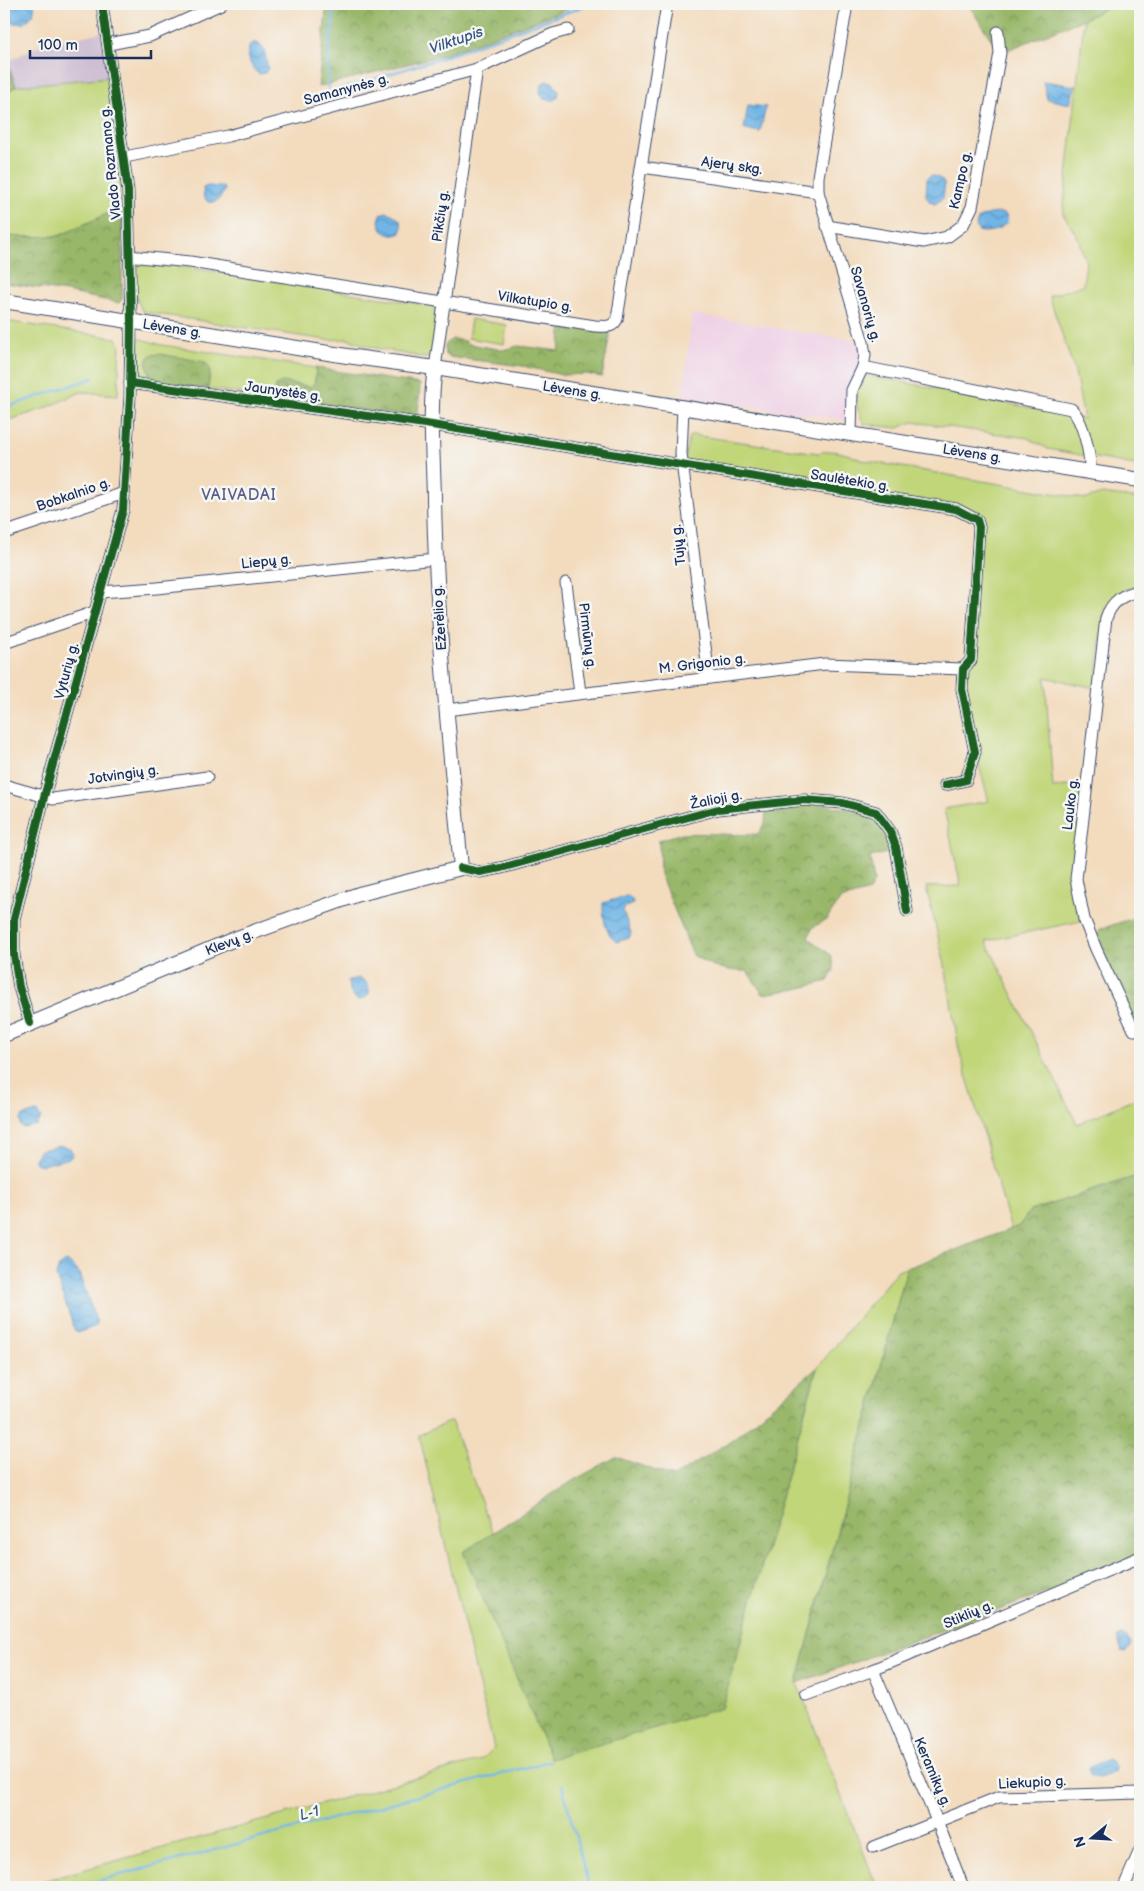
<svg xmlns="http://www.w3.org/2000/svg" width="1144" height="1891" font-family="'Balsamiq Sans',sans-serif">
  <defs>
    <pattern id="forest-crowns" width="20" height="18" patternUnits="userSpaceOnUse" patternTransform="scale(1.25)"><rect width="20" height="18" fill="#98b769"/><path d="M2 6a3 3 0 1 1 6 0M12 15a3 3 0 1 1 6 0" fill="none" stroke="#7b955a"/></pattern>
    <pattern id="water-waves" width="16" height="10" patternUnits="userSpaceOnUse" patternTransform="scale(1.25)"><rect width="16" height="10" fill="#6fb5e6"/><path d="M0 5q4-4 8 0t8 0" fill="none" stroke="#5a94be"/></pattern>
  </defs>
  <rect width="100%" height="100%" fill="#f6f6f2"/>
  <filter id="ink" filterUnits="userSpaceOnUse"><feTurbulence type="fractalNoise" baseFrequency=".02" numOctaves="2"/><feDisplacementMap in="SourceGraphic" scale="10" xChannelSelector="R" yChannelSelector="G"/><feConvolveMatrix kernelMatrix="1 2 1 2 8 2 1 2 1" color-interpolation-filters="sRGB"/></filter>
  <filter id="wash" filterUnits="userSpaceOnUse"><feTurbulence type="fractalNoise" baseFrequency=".0096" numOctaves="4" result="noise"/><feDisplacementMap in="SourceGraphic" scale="20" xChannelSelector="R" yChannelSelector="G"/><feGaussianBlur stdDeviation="1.12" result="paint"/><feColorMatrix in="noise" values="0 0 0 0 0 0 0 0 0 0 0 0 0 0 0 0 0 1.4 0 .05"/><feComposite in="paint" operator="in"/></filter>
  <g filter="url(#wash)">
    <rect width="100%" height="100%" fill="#f3dbbd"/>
    <path fill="#efd0e6" d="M692 314 863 342 851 421 683 396Z"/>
    <path fill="#cdbed2" d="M102 32 109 77 16 86 7 62 36 47Z"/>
    <g fill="#c1d679" stroke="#6e826c">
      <path d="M1114 4H1140V322L1136 360H1140V466L1048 449 1028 438 913 422 898 428 864 424C855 406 851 390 868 375L1084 419 1075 372 1049 296 1083 285 1086 263 1077 236 1063 214 1084 19Z"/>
      <path d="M109 77 116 130 122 207 59 236 27 237 4 236V94L16 86Z"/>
      <path d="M145 261 434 306 438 314 433 353 429 357 424 358 368 346 349 339 326 340 144 312C134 302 128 264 145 261Z"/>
      <path d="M471 319 507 325 504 344 468 338Z"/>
      <path d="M4 321 116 338 120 345 118 395 81 392 46 408 4 422Z"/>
      <path d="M138 338 162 345 316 368 315 383 310 387 282 383 276 385 274 398 208 389 210 369 149 372 153 382 140 378 135 372 136 339Z"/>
      <path d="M692 435 818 453C833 448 848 454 862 460L1086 499 1102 494 1140 499V585C1122 590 1113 593 1105 611L1095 688 1045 677 1053 788 1083 783 1072 869 1081 921 986 941 1077 1124 1140 1097V1175L1030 1211 1019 1226 1011 1229 959 1050 945 965 926 887 961 886 944 809 989 801 975 752 962 689 971 659 979 527 971 515 683 465 689 437Z"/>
      <path d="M907 1268 797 1683 877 1887H21L482 1760 494 1748 419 1435 451 1421 493 1533 464 1552 722 1708 817 1368 897 1271Z"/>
    </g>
    <g fill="url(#forest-crowns)" stroke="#5a7364">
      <path d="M327 4H568V9L446 54 318 87Z"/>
      <path d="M968 4H1114L1084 19 1000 53Z"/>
      <path d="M4 59 7 62 16 86 4 94Z"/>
      <path d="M122 207V299L119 303 67 292 4 283V236L27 237 59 236Z"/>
      <path d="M562 325 610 334 602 377 587 374 562 375 523 366 449 357 445 354V345L452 339 465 341 468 344 503 350 518 346 559 351Z"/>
      <path d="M160 354 205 362 210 369 208 389 153 382 146 362 151 355Z"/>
      <path d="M316 368 420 384 418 415 415 417 274 398 276 385 282 382 310 387 315 382Z"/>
      <path d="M815 803 869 813 887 832 892 852 870 857 874 881 869 891 841 899 826 920 813 927 808 938 831 955 834 970 828 981 797 989 763 994 747 971C728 972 709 966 693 955L660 874 659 840C666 838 674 835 682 834 707 832 732 836 758 834L765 823 766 811Z"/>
      <path d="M1140 916V1025L1134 1027 1094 942 1100 929Z"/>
      <path d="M1140 1175V1559L797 1683 907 1268 1019 1226 1030 1211Z"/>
      <path d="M817 1368 722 1708 551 1759 463 1552 574 1480 616 1457 674 1477 734 1439Z"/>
    </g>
    <g fill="url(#water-waves)" stroke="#4572a2">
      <path d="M4 4H35L33 15 25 23 4 24Z"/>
      <path d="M252 43H258L264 50 268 68 265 73 258 74C250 67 244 51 252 43Z"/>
      <path d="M547 81 552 82 559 91 558 97 554 100 544 99C539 92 539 90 543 83Z"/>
      <path d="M1043 81 1075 86 1070 104 1047 99Z"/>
      <path d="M748 105 766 107 760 132 744 129Z"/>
      <path d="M931 175C947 180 945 183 943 198L935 204 930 202 926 196 927 179Z"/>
      <path d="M208 186 223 187 225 190 220 198 215 202H208L204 197 203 188Z"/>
      <path d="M386 212C397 215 404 221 401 233 393 237 388 235 382 230L379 221 381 214Z"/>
      <path d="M1001 213 1006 215 1008 221C1001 230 988 234 978 231L976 225 979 218 989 214Z"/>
      <path d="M627 896 631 898 633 902 631 905 625 907 623 911 631 933 629 938 616 942C605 933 603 917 603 903Z"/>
      <path d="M359 978C367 981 370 986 369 994L364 999 359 1000C352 998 348 988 348 981Z"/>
      <path d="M37 1112 41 1118 37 1125 24 1128 21 1126 20 1120 23 1116Z"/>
      <path d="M61 1146 70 1148 73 1154 70 1158 42 1165 36 1163 34 1159 40 1150Z"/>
      <path d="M67 1261 78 1271 97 1323 96 1326 77 1333 75 1331 56 1276 59 1266Z"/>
      <path d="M1121 1635C1127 1637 1131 1641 1131 1647L1126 1652 1122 1651 1117 1638Z"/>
      <path d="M1108 1759C1113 1762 1118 1768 1113 1773L1099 1778 1090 1776 1088 1768Z"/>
    </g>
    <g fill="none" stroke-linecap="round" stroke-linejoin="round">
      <g stroke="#6fb5e6" stroke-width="2.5">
        <path d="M335 4 329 51 328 93 444 57 590 4"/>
        <path d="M4 408 93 378"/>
        <path d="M562 1785 589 1887"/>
        <path d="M75 1887 550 1761"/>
      </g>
    </g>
  </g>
  <g filter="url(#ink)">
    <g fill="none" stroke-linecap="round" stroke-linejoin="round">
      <defs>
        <g id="minor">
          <path d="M847 4 818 177V192L863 342 865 355 863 367 1071 409C1083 419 1091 456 1090 472"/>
          <path d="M109 44 150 36 221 4"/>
          <path d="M125 157 228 136 477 69 553 34 568 30"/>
          <path d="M642 167 818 192"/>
          <path d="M827 226 924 242 947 237 963 225 972 207 1000 53 998 32"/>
          <path d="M129 256 190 262 595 326C605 326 612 329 617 319L667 4"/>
          <path d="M435 368 477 69"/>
          <path d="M130 383 432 425 956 509 977 520 979 527 971 660 963 669 962 689 975 752 966 780 945 785"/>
          <path d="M683 408 681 454 709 678"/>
          <path d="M851 434 852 390 863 367"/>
          <path d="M4 533 124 493"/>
          <path d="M566 583 580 693"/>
          <path d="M100 592 157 588 435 559"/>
          <path d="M4 643 95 612"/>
          <path d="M446 710 825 664 963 669"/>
          <path d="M4 785 53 799 207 777"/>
          <path d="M461 868 480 872 501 868 718 809 804 800 843 803 876 812 890 831 896 847 907 911"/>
          <path d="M30 1023 19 987 14 955V919L44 797 123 510 130 396 131 321 128 191 102 4"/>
          <path d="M1134 1030 1096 949 1084 919 1076 879 1106 618C1112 601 1123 594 1140 591"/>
          <path d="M873 1670 937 1821 963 1887"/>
          <path d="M806 1695 873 1670 1140 1557"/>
          <path d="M874 1847 999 1797 1140 1793"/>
          <path d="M1124 1887 1140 1850"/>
        </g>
        <g id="major">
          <path d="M4 301 347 356 435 368 1140 480"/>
          <path d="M4 1035 237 938 359 894 461 868C450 744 436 621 434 497 433 454 429 410 435 368"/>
        </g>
      </defs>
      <use href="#minor" stroke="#3b496c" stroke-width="13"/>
      <use href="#major" stroke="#3b496c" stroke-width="16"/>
      <use href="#minor" stroke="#fff" stroke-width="11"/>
      <use href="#major" stroke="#fff" stroke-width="14"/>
      <defs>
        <g id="cycleway">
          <path d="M130 383 432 425 956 509 977 520 979 527 971 660 963 669 962 689 975 752 966 780 945 785"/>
          <path d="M461 868 480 872 501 868 718 809 804 800 843 803 876 812 890 831 896 847 907 911"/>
          <path d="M30 1023 19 987 14 955V919L44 797 123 510 130 396 131 321 128 191 102 4"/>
        </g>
      </defs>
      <use href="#cycleway" stroke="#f6f6f2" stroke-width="11"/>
      <use href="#cycleway" stroke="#1b5e20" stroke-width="8"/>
    </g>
  </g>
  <g text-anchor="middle" stroke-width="5" stroke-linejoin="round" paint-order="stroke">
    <g font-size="14" fill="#1b2f5e" stroke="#f6f6f2">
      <text transform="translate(346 89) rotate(-15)" y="5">Samanynės g.</text>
      <text transform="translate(110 163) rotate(-96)" y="5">Vlado Rozmano g.</text>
      <text transform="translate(732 165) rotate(8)" y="5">Ajerų skg.</text>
      <text transform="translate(960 180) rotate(-77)" y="5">Kampo g.</text>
      <text transform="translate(440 216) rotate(-82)" y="5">Pikčių g.</text>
      <text transform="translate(535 301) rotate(9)" y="5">Vilkatupio g.</text>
      <text transform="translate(866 304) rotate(74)" y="5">Savanorių g.</text>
      <text transform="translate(172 328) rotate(9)" y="5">Lėvens g.</text>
      <text transform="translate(572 390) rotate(9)" y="5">Lėvens g.</text>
      <text transform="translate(283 391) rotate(8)" y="5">Jaunystės g.</text>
      <text transform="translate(972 453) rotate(9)" y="5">Lėvens g.</text>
      <text transform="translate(850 480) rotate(9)" y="5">Saulėtekio g.</text>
      <text transform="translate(73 494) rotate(-19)" y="5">Bobkalnio g.</text>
      <text transform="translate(678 545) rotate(-97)" y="5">Tujų g.</text>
      <text transform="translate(266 561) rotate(-6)" y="5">Liepų g.</text>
      <text transform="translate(439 618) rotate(-94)" y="5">Ežerėlio g.</text>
      <text transform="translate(588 636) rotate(83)" y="5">Pirmūnų g.</text>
      <text transform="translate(702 663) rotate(-7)" y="5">M. Grigonio g.</text>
      <text transform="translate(66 671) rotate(-75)" y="5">Vyturių g.</text>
      <text transform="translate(123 774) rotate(-8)" y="5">Jotvingių g.</text>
      <text transform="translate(716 799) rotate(-11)" y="5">Žalioji g.</text>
      <text transform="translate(1070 804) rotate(-83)" y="5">Lauko g.</text>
      <text transform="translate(229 942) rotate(-21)" y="5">Klevų g.</text>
      <text transform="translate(968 1614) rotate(-23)" y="5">Stiklių g.</text>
      <text transform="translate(933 1772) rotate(67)" y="5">Keramikų g.</text>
      <text transform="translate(1032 1782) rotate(-3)" y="5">Liekupio g.</text>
    </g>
    <g font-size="15" font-style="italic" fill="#345787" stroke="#f6f6f2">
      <text transform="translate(456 40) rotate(-19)" y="5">Vilktupis</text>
      <text transform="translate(309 1813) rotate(-15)" y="5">L-1</text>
    </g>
    <g font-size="16" letter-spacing="1" fill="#5c5e8a" stroke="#f6f6f2">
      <text x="239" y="500">VAIVADAI</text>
    </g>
  </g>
  <rect width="1144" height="1891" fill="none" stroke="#f6f6f2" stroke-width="20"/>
  <g transform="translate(1092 1838) rotate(252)" stroke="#f6f6f2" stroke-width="4" paint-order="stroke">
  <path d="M0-4L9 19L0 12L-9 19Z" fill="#1b2f5e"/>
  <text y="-8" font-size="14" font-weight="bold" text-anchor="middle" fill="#1b2f5e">N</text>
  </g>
  <path d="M30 50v8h121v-8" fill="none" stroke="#1b2f5e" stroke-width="2.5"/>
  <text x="38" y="50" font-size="15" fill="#1b2f5e" stroke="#f6f6f2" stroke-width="4" paint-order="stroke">100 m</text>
</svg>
